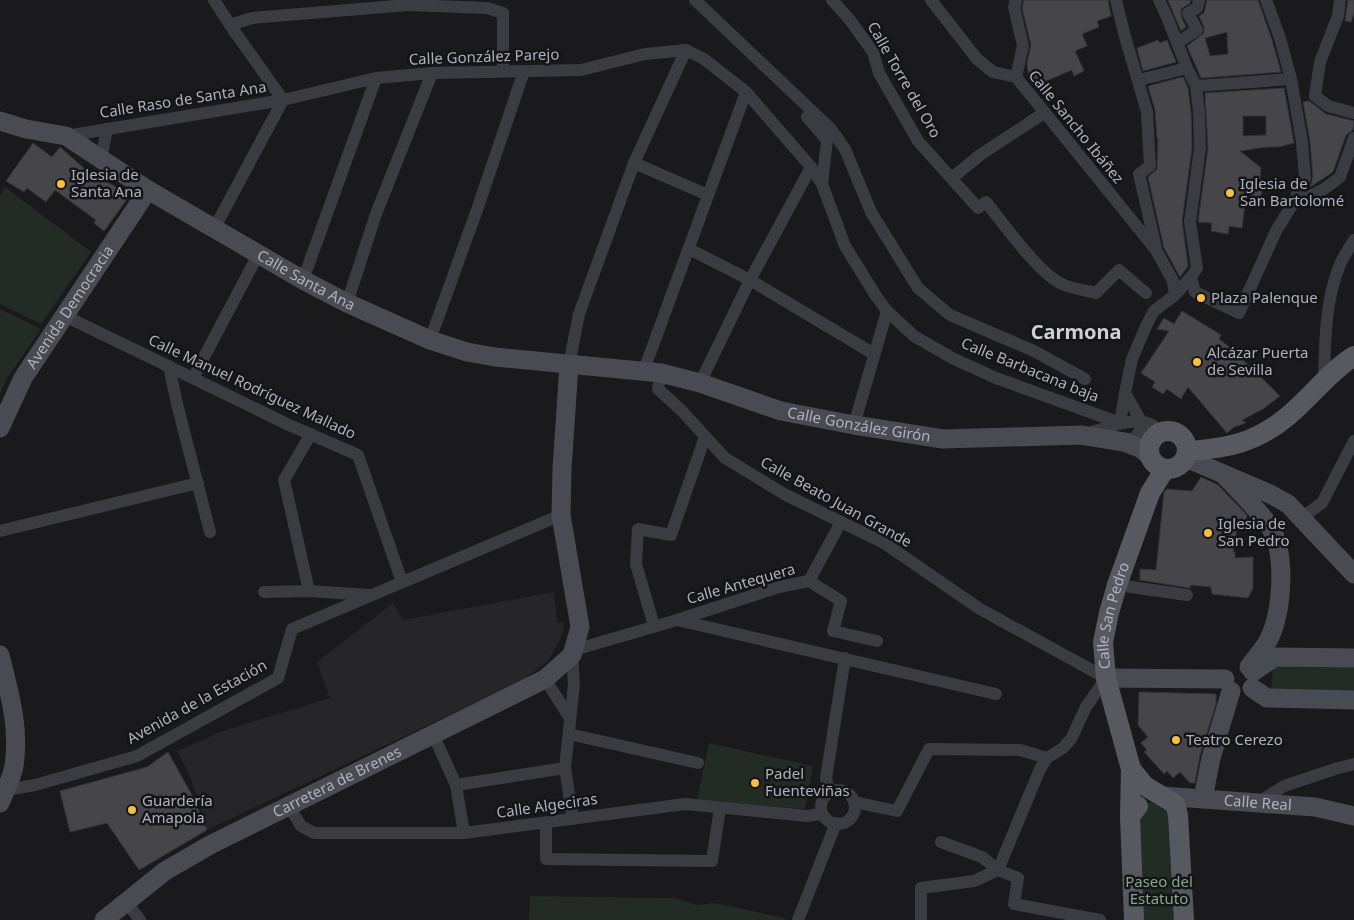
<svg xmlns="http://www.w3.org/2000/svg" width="1354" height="920" font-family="'Noto Sans',sans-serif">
  <rect width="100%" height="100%" fill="#1a1a1d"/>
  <path fill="#26262a" d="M554 592 557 623 565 622 560 640 548 661 521 681 207 830 191 778 177 751 223 731 330 698 317 662 393 603 403 620Z"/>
  <g fill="#222b24">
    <path d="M5 187 91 252 41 324 0 304V196Z"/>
    <path d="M0 309 41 329 6 380 0 394Z"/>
    <path d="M1273 662H1354V696L1271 693Z"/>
    <path d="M709 743 813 766 805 809 697 800Z"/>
    <path d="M1156 800 1167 804 1181 920H1140L1135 817 1144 805Z"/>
    <path d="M530 896 674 898 697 905 714 903 785 918V920H529Z"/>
  </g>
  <g fill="#45454a" stroke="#353439" fill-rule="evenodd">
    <path d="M1024 0H1108L1111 16 1097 21 1099 27 1082 34 1087 46 1075 51 1084 71 1074 76 1072 70 1034 86 1029 79 1027 63 1031 45 1022 8Z"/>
    <path d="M1168 0H1191L1190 3 1181 9V16L1186 27 1181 31Z"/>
    <path d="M1207 0H1258L1272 40 1281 72 1201 78 1187 46 1204 33V27L1199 16 1204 13ZM1227 32 1228 54 1210 56 1205 38Z"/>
    <path d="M1348 0H1354V13L1351 22 1345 21Z"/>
    <path d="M1158 40 1160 43 1167 40 1176 62 1143 71 1137 48Z"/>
    <path d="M1183 77 1188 88 1191 113 1192 148 1182 221 1188 266 1180 277 1164 248 1148 177 1157 169 1158 138H1157L1155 110 1148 86Z"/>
    <path d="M1284 88 1294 143 1278 147H1266L1240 151 1261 168 1259 189 1262 190 1260 200 1246 197 1242 228 1229 226 1228 234 1211 231 1212 223 1198 222 1208 148 1205 93ZM1243 116H1266V135L1243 136Z"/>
    <path d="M1309 101 1326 114 1354 121 1353 130 1346 135 1333 172 1310 187 1313 177 1310 141 1303 102Z"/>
    <path d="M33 143 52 157 60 147 86 170 130 195 104 231 94 223 96 220 55 190 46 202 27 188 24 192 6 181Z"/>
    <path d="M1182 311 1221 335 1219 339 1233 350 1280 396 1263 409 1242 420 1246 423 1234 427 1227 433 1188 387 1181 399 1167 389 1163 394 1152 387 1155 382 1141 373 1169 331 1157 329 1164 318 1174 324Z"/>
    <path d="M1201 477 1218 485 1247 515 1245 523 1238 522 1233 552H1235V558L1253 557V588L1248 598 1212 594 1211 587 1191 585 1190 588 1140 580V569L1156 570 1164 492 1167 489 1192 491Z"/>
    <path d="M1139 692 1216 694V704L1200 755 1195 783H1190L1180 772 1173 778 1167 771 1164 774 1144 752 1147 750 1141 743 1148 737 1138 725Z"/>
    <path d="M168 752 193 797 207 830 139 870 107 823 70 832 60 791 147 767Z"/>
  </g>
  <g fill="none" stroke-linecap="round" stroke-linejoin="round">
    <g stroke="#3b3c42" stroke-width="12">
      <path d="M214 0 230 25 283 100"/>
      <path d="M695 0 830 128 845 149 871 212 918 288 950 315 1034 351 1085 379"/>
      <path d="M832 0 850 20 873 52 879 73 918 141 978 208 986 202C1003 223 1039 274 1062 284 1072 289 1085 290 1096 293L1119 270 1146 293"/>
      <path d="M931 0 977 59 993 72 1016 77 1156 250 1173 281 1175 295"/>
      <path d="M1015 0 1016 2 1014 7 1023 46 1016 77"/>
      <path d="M1116 0 1124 33 1147 112 1150 166 1139 174 1156 248"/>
      <path d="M1159 0 1167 17 1187 68 1196 86 1199 112 1200 148 1190 222 1197 268 1191 277"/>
      <path d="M230 25 252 18 408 5 487 8 503 13V71"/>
      <path d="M1177 43 1197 30 1188 13 1197 8 1199 0"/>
      <path d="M686 50 704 59 746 92 811 167 822 184 845 246 876 296 887 311 914 336 954 359 996 378 1120 423 1125 393"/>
      <path d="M1139 80 1187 68"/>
      <path d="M1196 86 1291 79"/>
      <path d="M1315 96 1320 62 1338 16 1340 0"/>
      <path d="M1315 96 1328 106 1354 113"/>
      <path d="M807 117 827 140 822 184"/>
      <path d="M66 136 283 100 376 78 432 73 581 70 645 54 686 50"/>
      <path d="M101 159 107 129"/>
      <path d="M634 163 708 195"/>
      <path d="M952 178 980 155 1044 113"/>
      <path d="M1292 205 1324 189 1340 177 1354 138"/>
      <path d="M215 227 283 100"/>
      <path d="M689 249 750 280 874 354"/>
      <path d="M303 280 376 78"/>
      <path d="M347 303 376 214 432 73"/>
      <path d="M65 316 289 425 358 455 402 582"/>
      <path d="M430 340 478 207 524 71"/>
      <path d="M569 365 579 314 634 163 686 50"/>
      <path d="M169 366 177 404 210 532"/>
      <path d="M644 370 746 92"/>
      <path d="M661 373 658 389 682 411 725 458 784 494 884 543 980 609 1106 678 1086 707 1071 739 1063 748 1047 758"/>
      <path d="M193 378 259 253"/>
      <path d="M1324 380C1325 343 1325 302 1339 267 1342 258 1349 249 1354 240"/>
      <path d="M700 383 750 280 811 167"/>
      <path d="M854 425 887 311"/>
      <path d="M1086 434C1103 429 1135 415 1152 425 1155 427 1158 430 1161 432"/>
      <path d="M1120 440 1134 439 1140 431 1141 421 1125 393 1132 359 1147 324 1154 311 1175 295 1191 277 1195 292 1239 313 1276 231 1292 205 1305 178 1302 142 1291 79 1280 38 1266 0"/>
      <path d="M1301 518 1322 503 1354 441"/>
      <path d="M0 531 198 483"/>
      <path d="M809 581 841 522"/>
      <path d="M1117 585 1187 595"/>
      <path d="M309 591 284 480 311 434"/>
      <path d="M264 592 309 591 369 595"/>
      <path d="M677 620 996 694"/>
      <path d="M654 626 636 564 638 529 671 535 705 437"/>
      <path d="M574 650 677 620 779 587 809 581 841 601 833 631 877 641"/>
      <path d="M572 655 574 684 565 768 573 819"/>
      <path d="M545 679 570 718"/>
      <path d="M433 734 456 785 464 833"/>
      <path d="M569 734 698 763"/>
      <path d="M456 785 565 768"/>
      <path d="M6 790 35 785 137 756 278 678 292 629 561 515"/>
      <circle cx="838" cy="807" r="17"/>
      <path d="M829 792 826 778 845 658"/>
      <path d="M854 802 897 811 929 749 1020 750 1047 758 1040 769 998 870"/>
      <path d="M1259 802 1284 786 1338 768 1354 764"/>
      <path d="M289 806 301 826 314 833H464L685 804 807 816 822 814"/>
      <path d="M546 823V859L712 861 720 808"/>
      <path d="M941 842 982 857 998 870 1018 878 1014 904 1100 920"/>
      <path d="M127 903 140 920"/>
      <path d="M798 920 836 823"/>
      <path d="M921 920V888L974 881 998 870"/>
    </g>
    <g stroke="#494b52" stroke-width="19">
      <path id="s1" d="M0 121 26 129 66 136 148 190 303 280 347 303 430 340 467 352 495 357 661 373 700 383 781 411 854 425 943 439 1081 435 1124 442 1140 448 1150 456"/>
      <path id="s2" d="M0 428 23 378 148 190"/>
      <path d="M1186 458 1270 494 1288 504 1354 574"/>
      <path d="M1225 476C1240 492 1258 509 1270 527 1287 554 1282 612 1269 639 1264 649 1255 658 1249 667"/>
      <path d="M0 655C9 692 20 727 14 766 12 778 5 791 0 803"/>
      <path d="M1253 672 1275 657 1354 658"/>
      <path d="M1106 678 1225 679"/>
      <path d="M1252 688 1267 698 1354 700"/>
      <path id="s3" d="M1162 796 1315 807 1354 816"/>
      <path d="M1203 798 1211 758 1231 691"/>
      <path id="s4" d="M104 920 165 871 210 845 545 679 572 655 580 627 561 515 562 469 569 365"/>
    </g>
    <g stroke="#575961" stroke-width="20">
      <circle cx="1168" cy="450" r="19"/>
      <path d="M1188 451C1228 448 1256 443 1288 416 1311 397 1329 372 1354 356"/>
      <path d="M1131 769 1145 786 1175 804 1178 815 1184 920"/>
      <path id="s5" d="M1130 816 1131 769 1106 678 1103 642 1109 613 1117 585 1150 493 1165 469"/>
      <path d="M1134 920 1130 816 1138 806"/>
    </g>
  </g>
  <g fill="#f6c039" stroke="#151518" stroke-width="2">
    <circle cx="61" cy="184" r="5"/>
    <circle cx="1230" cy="193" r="5"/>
    <circle cx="1201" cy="298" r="5"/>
    <circle cx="1197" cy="362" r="5"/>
    <circle cx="1208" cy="533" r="5"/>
    <circle cx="1176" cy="740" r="5"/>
    <circle cx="755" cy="783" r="5"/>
    <circle cx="132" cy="810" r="5"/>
  </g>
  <g text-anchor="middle" stroke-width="5" stroke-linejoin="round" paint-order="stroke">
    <g font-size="15" fill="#adb1bc" stroke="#151518">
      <text transform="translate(484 57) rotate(-2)" y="5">Calle González Parejo</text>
      <text transform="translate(904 80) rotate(60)" y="5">Calle Torre del Oro</text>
      <text transform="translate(183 100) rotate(-9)" y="5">Calle Raso de Santa Ana</text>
      <text transform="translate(1076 127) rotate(51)" y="5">Calle Sancho Ibáñez</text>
      <text dy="5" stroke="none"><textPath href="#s1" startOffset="348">Calle Santa Ana</textPath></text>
      <text dy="5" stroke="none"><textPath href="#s2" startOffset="140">Avenida Democracia</textPath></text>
      <text transform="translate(1030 370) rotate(22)" y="5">Calle Barbacana baja</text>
      <text transform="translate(252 387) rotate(25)" y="5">Calle Manuel Rodríguez Mallado</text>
      <text dy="5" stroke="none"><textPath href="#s1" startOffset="925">Calle González Girón</textPath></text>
      <text transform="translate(836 502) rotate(29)" y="5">Calle Beato Juan Grande</text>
      <text transform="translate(741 584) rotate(-16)" y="5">Calle Antequera</text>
      <text dy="5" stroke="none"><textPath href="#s5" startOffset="205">Calle San Pedro</textPath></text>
      <text transform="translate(197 702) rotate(-29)" y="5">Avenida de la Estación</text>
      <text dy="5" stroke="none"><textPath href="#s4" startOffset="272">Carretera de Brenes</textPath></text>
      <text dy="5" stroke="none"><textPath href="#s3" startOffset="96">Calle Real</textPath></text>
      <text transform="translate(547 806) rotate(-8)" y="5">Calle Algeciras</text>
    </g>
    <g font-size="15" fill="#adb1bc" stroke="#151518" text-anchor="start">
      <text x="71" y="180">Iglesia de<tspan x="71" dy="17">Santa Ana</tspan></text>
      <text x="1240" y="189">Iglesia de<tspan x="1240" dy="17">San Bartolomé</tspan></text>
      <text x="1211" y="303">Plaza Palenque</text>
      <text x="1207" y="358">Alcázar Puerta<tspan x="1207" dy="17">de Sevilla</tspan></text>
      <text x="1218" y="529">Iglesia de<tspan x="1218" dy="17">San Pedro</tspan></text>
      <text x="1186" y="745">Teatro Cerezo</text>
      <text x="765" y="779">Padel<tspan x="765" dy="17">Fuenteviñas</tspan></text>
      <text x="142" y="806">Guardería<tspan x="142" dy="17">Amapola</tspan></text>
    </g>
    <g font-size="15" fill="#84a788" stroke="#151518">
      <text x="1159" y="887">Paseo del<tspan x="1159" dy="17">Estatuto</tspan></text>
    </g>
    <g font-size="20" font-weight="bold" fill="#ced0d8" stroke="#151518">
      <text x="1076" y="339">Carmona</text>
    </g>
  </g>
</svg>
